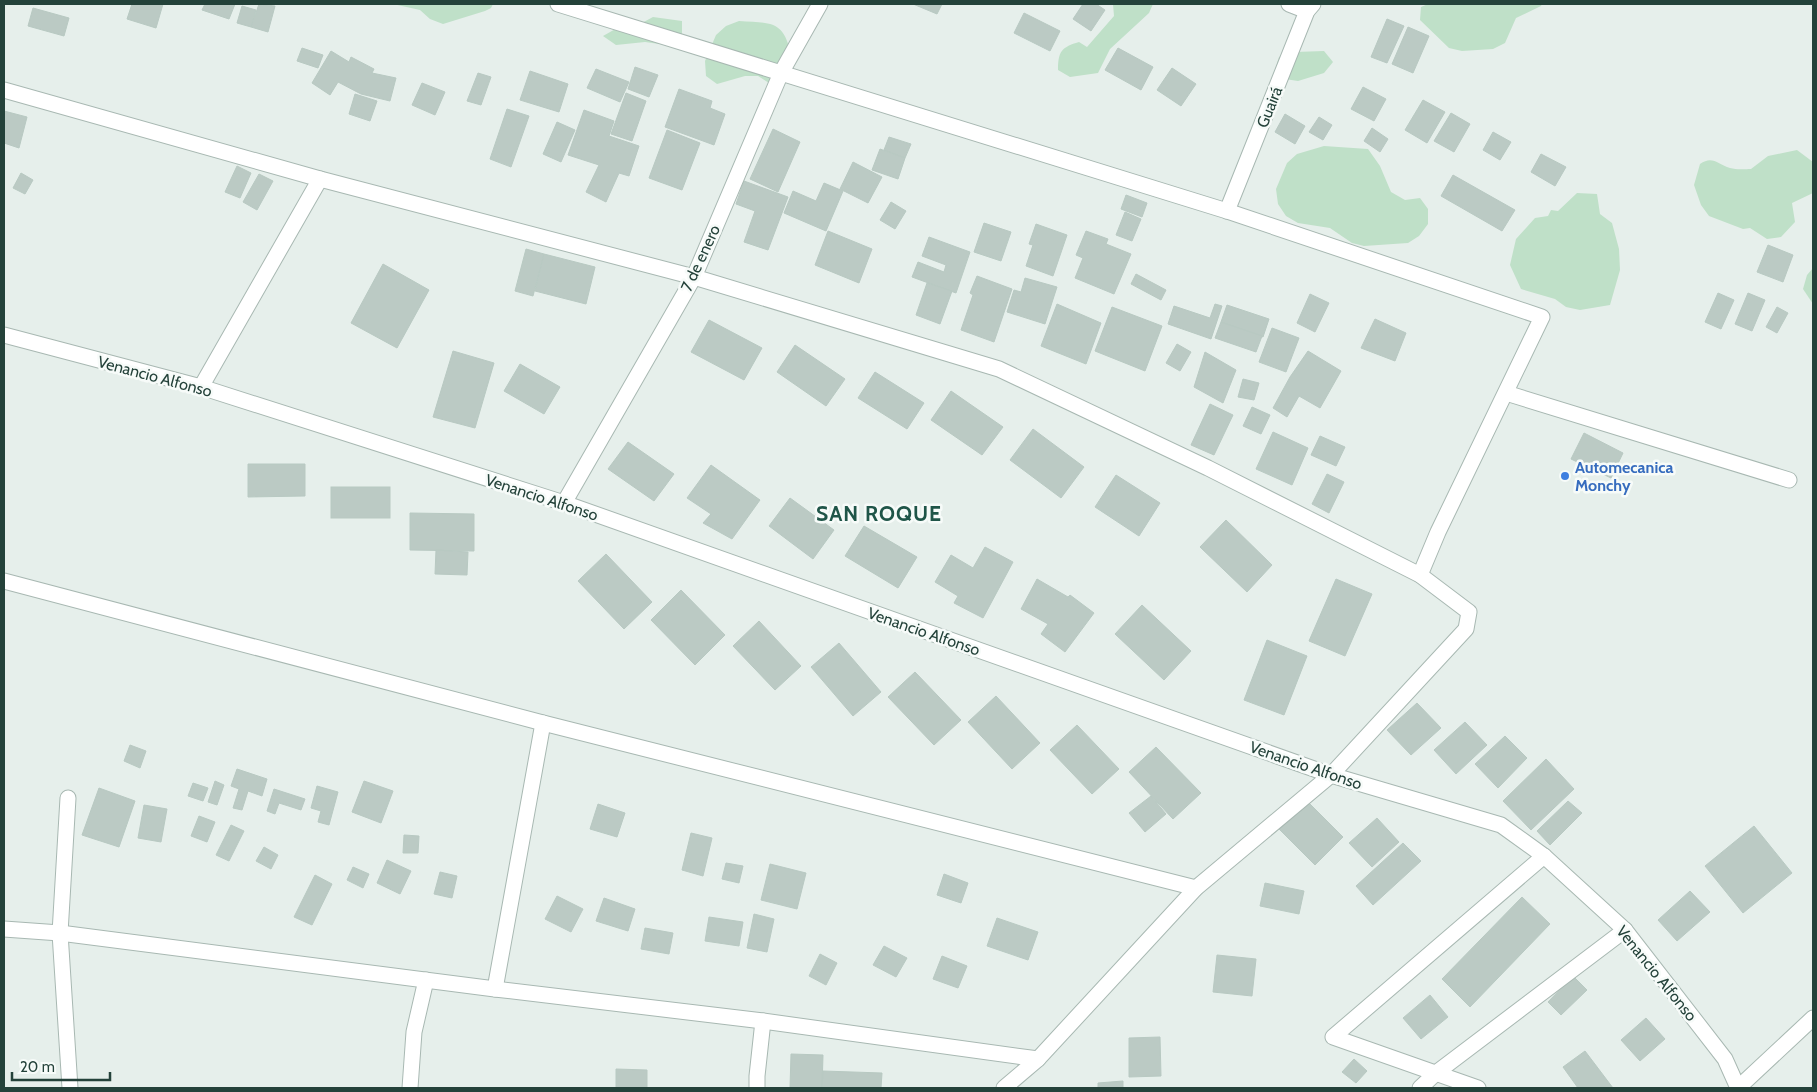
<svg xmlns="http://www.w3.org/2000/svg" width="1817" height="1092" font-family="Cabin,sans-serif">
  <rect width="100%" height="100%" fill="#e6efeb"/>
  <g fill="#bfe0c8">
    <path d="M393 4H493L491 8 485 11 443 24 430 19 420 10Z"/>
    <path d="M1113 4H1153L1149 13 1110 49 1098 73 1070 77 1058 70C1058 51 1062 47 1079 42L1087 47 1114 16Z"/>
    <path d="M1428 4H1542L1541 6 1516 18 1505 43 1493 49 1462 51 1449 48 1420 20 1421 7Z"/>
    <path d="M653 17 682 21V35L674 46 645 42 616 45 603 36 626 23 640 24Z"/>
    <path d="M739 21C771 23 784 20 791 55L769 83 758 76H745L717 84 706 76 705 61 716 35 726 26Z"/>
    <path d="M1324 51 1333 62 1324 73 1298 81 1285 79 1275 70 1279 57 1295 52Z"/>
    <path d="M1324 146 1368 149 1380 166 1391 192 1405 200 1420 198 1428 209V224L1419 236 1408 243 1364 246 1352 243 1330 228 1298 223 1286 216 1278 204 1276 189 1287 163 1297 154Z"/>
    <path d="M1797 150 1813 162V193L1792 203 1795 222 1781 237 1767 239 1750 228 1743 229 1709 216 1701 205 1694 185 1700 164C1712 155 1718 164 1730 168 1737 170 1745 169 1751 169L1768 156Z"/>
    <path d="M1577 193 1597 194 1600 214 1612 223 1619 249 1620 270 1610 305 1580 310 1566 307 1555 299 1521 289 1510 265 1516 239 1535 218 1548 216 1551 210 1558 211Z"/>
    <path d="M1813 268V304L1803 289 1807 275Z"/>
  </g>
  <g fill="#bbcac4" stroke="#b8c9c2">
    <path d="M132 4H163L156 28 127 19Z"/>
    <path d="M205 4H235L229 19 202 10Z"/>
    <path d="M259 4 275 6 268 32 251 27Z"/>
    <path d="M913 4H942L937 14Z"/>
    <path d="M1083 4H1096L1105 10 1091 31 1073 19Z"/>
    <path d="M242 6 256 10 251 27 237 23Z"/>
    <path d="M33 8 69 18 64 36 28 26Z"/>
    <path d="M1024 13 1060 31 1050 51 1014 33Z"/>
    <path d="M1387 19 1404 26 1387 63 1371 57Z"/>
    <path d="M1408 27 1429 36 1413 73 1392 64Z"/>
    <path d="M302 48 323 55 318 68 297 61Z"/>
    <path d="M1118 48 1153 67 1141 90 1105 70Z"/>
    <path d="M331 51 349 62 351 57 374 69 372 73 396 78 390 101 361 94 338 82 330 95 312 83Z"/>
    <path d="M635 67 658 75 649 97 628 89Z"/>
    <path d="M1172 68 1196 84 1181 106 1157 90Z"/>
    <path d="M596 69 629 82 620 102 587 88Z"/>
    <path d="M530 71 568 84 559 112 520 100Z"/>
    <path d="M478 73 491 77 481 105 467 101Z"/>
    <path d="M422 83 445 92 435 115 412 105Z"/>
    <path d="M1363 87 1386 99 1374 121 1351 109Z"/>
    <path d="M679 89 712 101 710 108 725 114 714 145 665 127Z"/>
    <path d="M626 93 646 101 632 141 611 134Z"/>
    <path d="M355 94 377 101 370 121 349 114Z"/>
    <path d="M1423 100 1445 112 1427 143 1405 130Z"/>
    <path d="M507 109 529 116 511 167 490 159Z"/>
    <path d="M584 110 614 121 609 136 639 146 629 176 619 173 606 202 586 192 599 165 568 155Z"/>
    <path d="M4 111 27 117 19 148 4 143Z"/>
    <path d="M1451 113 1470 124 1454 152 1434 141Z"/>
    <path d="M1285 114 1305 126 1295 144 1275 132Z"/>
    <path d="M1319 117 1332 125 1323 140 1309 132Z"/>
    <path d="M557 122 575 130 561 162 543 154Z"/>
    <path d="M1372 128 1388 139 1380 152 1364 141Z"/>
    <path d="M773 129 800 142 778 192 750 179Z"/>
    <path d="M667 130 700 143 682 190 649 178Z"/>
    <path d="M1493 132 1511 142 1500 160 1483 150Z"/>
    <path d="M889 137 911 144 905 158 884 150Z"/>
    <path d="M880 149 905 158 898 179 872 170Z"/>
    <path d="M1541 154 1566 167 1555 186 1531 172Z"/>
    <path d="M853 162 882 177 868 203 840 189Z"/>
    <path d="M237 166 251 173 240 198 225 192Z"/>
    <path d="M21 173 33 180 25 194 13 188Z"/>
    <path d="M259 174 273 181 257 210 243 202Z"/>
    <path d="M1453 175 1515 210 1502 231 1441 196Z"/>
    <path d="M744 181 788 197 768 250 744 242 755 211 736 204Z"/>
    <path d="M824 183 843 191 826 231 784 213 793 191 816 201Z"/>
    <path d="M1126 195 1147 203 1142 217 1121 209Z"/>
    <path d="M891 202 906 211 895 229 880 220Z"/>
    <path d="M1125 212 1141 219 1132 241 1116 235Z"/>
    <path d="M984 223 1011 232 1001 261 974 252Z"/>
    <path d="M1036 224 1067 235 1053 276 1026 266 1033 245 1029 244Z"/>
    <path d="M828 231 872 249 859 283 815 265Z"/>
    <path d="M1086 231 1108 239 1106 244 1131 254 1114 294 1075 278 1083 258 1076 255Z"/>
    <path d="M929 237 970 252 956 293 912 277 918 262 944 272 946 265 922 256Z"/>
    <path d="M1768 245 1793 255 1783 282 1757 272Z"/>
    <path d="M526 249 544 254 533 296 515 291Z"/>
    <path d="M544 254 595 267 586 304 535 291Z"/>
    <path d="M383 264 429 290 397 348 351 323Z"/>
    <path d="M1136 274 1166 290 1161 300 1131 284Z"/>
    <path d="M977 276 1012 289 994 342 961 330 973 295 970 293Z"/>
    <path d="M1025 278 1057 287 1045 324 1007 312 1014 290 1021 292Z"/>
    <path d="M927 283 952 291 940 324 916 315Z"/>
    <path d="M1718 293 1734 300 1721 329 1705 322Z"/>
    <path d="M1748 293 1765 300 1752 331 1735 324Z"/>
    <path d="M1310 294 1329 303 1315 332 1297 323Z"/>
    <path d="M1057 304 1101 323 1086 364 1041 346Z"/>
    <path d="M1215 304 1222 306 1211 339 1168 324 1174 306 1210 318Z"/>
    <path d="M1227 305 1269 319 1263 337 1221 322Z"/>
    <path d="M1112 307 1162 326 1145 371 1095 351Z"/>
    <path d="M1777 307 1788 313 1777 333 1766 327Z"/>
    <path d="M1375 319 1406 333 1395 361 1361 348Z"/>
    <path d="M709 320 762 348 744 380 691 352Z"/>
    <path d="M1221 322 1262 336 1256 352 1215 338Z"/>
    <path d="M1272 328 1299 338 1286 372 1259 362Z"/>
    <path d="M1177 344 1191 352 1180 371 1166 363Z"/>
    <path d="M795 345 845 379 826 406 777 372Z"/>
    <path d="M453 351 494 363 475 428 433 417Z"/>
    <path d="M1308 351 1341 371 1320 408 1299 396 1287 417 1273 408 1290 377Z"/>
    <path d="M1205 352 1236 370 1223 403 1194 387Z"/>
    <path d="M520 364 560 387 544 414 504 391Z"/>
    <path d="M875 372 924 403 907 429 858 398Z"/>
    <path d="M1243 379 1259 383 1254 400 1238 397Z"/>
    <path d="M951 391 1003 427 982 455 931 420Z"/>
    <path d="M1210 404 1233 415 1214 455 1191 445Z"/>
    <path d="M1252 407 1270 415 1261 434 1243 426Z"/>
    <path d="M1033 429 1084 467 1061 498 1010 460Z"/>
    <path d="M1273 432 1308 448 1292 485 1256 469Z"/>
    <path d="M1584 433 1623 453 1611 478 1571 459Z"/>
    <path d="M1320 436 1345 447 1336 466 1311 455Z"/>
    <path d="M628 442 674 474 654 501 608 469Z"/>
    <path d="M248 464H305V496L248 497Z"/>
    <path d="M711 465 760 500 732 539 703 523 711 514 687 498Z"/>
    <path d="M1327 474 1344 482 1329 513 1312 504Z"/>
    <path d="M1116 475 1160 503 1139 536 1095 507Z"/>
    <rect x="331" y="487" width="59" height="31"/>
    <path d="M790 498 834 530 813 559 769 526Z"/>
    <path d="M410 513 474 514V551L410 550Z"/>
    <path d="M1226 520 1272 565 1247 592 1200 547Z"/>
    <path d="M864 526 917 557 898 588 845 556Z"/>
    <path d="M985 547 1013 562 983 618 954 603 958 596 935 582 951 555 973 568Z"/>
    <path d="M436 550 468 552 467 575 435 574Z"/>
    <path d="M606 554 652 602 624 629 578 581Z"/>
    <path d="M1037 579 1068 597 1070 595 1094 613 1065 652 1041 634 1048 624 1021 609Z"/>
    <path d="M1336 579 1372 594 1345 656 1309 641Z"/>
    <path d="M681 590 725 635 695 665 651 620Z"/>
    <path d="M1142 605 1191 651 1164 680 1115 634Z"/>
    <path d="M759 621 801 666 775 690 733 646Z"/>
    <path d="M1267 640 1307 656 1284 715 1244 700Z"/>
    <path d="M839 643 881 692 853 716 811 667Z"/>
    <path d="M915 672 961 720 934 745 888 697Z"/>
    <path d="M996 696 1040 743 1012 769 968 722Z"/>
    <path d="M1417 703 1441 728 1411 755 1387 730Z"/>
    <path d="M1465 722 1487 745 1456 774 1434 750Z"/>
    <path d="M1077 725 1119 769 1092 794 1050 750Z"/>
    <path d="M1505 736 1527 758 1498 788 1475 764Z"/>
    <path d="M130 745 146 751 140 768 124 761Z"/>
    <path d="M1156 747 1201 793 1173 819 1129 772Z"/>
    <path d="M1546 759 1574 789 1531 830 1503 801Z"/>
    <path d="M237 769 267 779 262 796 248 791 242 810 233 808 239 789 231 786Z"/>
    <path d="M215 781 224 785 217 805 208 802Z"/>
    <path d="M364 781 393 791 381 823 352 812Z"/>
    <path d="M193 783 208 788 203 801 188 796Z"/>
    <path d="M317 786 338 792 329 825 318 822 321 811 311 808Z"/>
    <path d="M99 788 135 801 119 847 82 835Z"/>
    <path d="M274 789 305 799 301 810 279 803 275 814 267 811Z"/>
    <path d="M1151 796 1166 814 1145 832 1129 813Z"/>
    <path d="M1307 801 1343 837 1315 865 1279 829Z"/>
    <path d="M1568 801 1582 813 1550 845 1537 831Z"/>
    <path d="M598 804 625 813 617 837 590 829Z"/>
    <path d="M144 805 167 809 161 842 138 838Z"/>
    <path d="M199 816 215 822 207 842 191 836Z"/>
    <path d="M1377 818 1399 842 1372 867 1349 843Z"/>
    <path d="M231 825 244 831 229 861 216 855Z"/>
    <path d="M1754 826 1792 873 1743 913 1705 866Z"/>
    <path d="M691 833 712 838 703 876 682 870Z"/>
    <path d="M404 835 419 836 418 853H403Z"/>
    <path d="M1403 843 1421 861 1373 905 1356 886Z"/>
    <path d="M264 847 278 855 271 869 256 861Z"/>
    <path d="M387 860 411 871 400 894 377 883Z"/>
    <path d="M726 863 743 866 739 883 722 879Z"/>
    <path d="M770 864 806 873 797 909 761 900Z"/>
    <path d="M353 867 369 874 363 888 347 880Z"/>
    <path d="M440 872 457 876 452 898 434 894Z"/>
    <path d="M944 874 968 883 961 903 937 895Z"/>
    <path d="M315 875 332 884 312 925 294 917Z"/>
    <path d="M1265 883 1304 891 1299 914 1260 906Z"/>
    <path d="M1690 891 1710 912 1677 941 1658 920Z"/>
    <path d="M557 896 583 909 571 932 545 919Z"/>
    <path d="M1522 897 1550 924 1470 1007 1442 979Z"/>
    <path d="M604 898 635 909 628 931 596 921Z"/>
    <path d="M754 914 774 919 767 952 747 948Z"/>
    <path d="M709 917 743 922 739 946 705 941Z"/>
    <path d="M997 918 1038 932 1028 960 987 946Z"/>
    <path d="M645 928 673 933 669 954 641 949Z"/>
    <path d="M884 946 907 958 896 977 873 965Z"/>
    <path d="M820 954 837 963 826 985 809 976Z"/>
    <path d="M1217 955 1256 959 1252 996 1213 992Z"/>
    <path d="M942 956 967 966 958 988 933 979Z"/>
    <path d="M1573 976 1587 990 1561 1015 1548 1002Z"/>
    <path d="M1430 995 1448 1017 1421 1039 1403 1018Z"/>
    <path d="M1646 1018 1665 1039 1640 1061 1621 1040Z"/>
    <path d="M1160 1037 1161 1076 1129 1077V1038Z"/>
    <path d="M1585 1051 1613 1088H1578L1563 1067Z"/>
    <path d="M791 1054 823 1055 822 1088H790Z"/>
    <path d="M1354 1059 1367 1071 1356 1083 1342 1072Z"/>
    <path d="M616 1069 647 1070V1088H616Z"/>
    <path d="M823 1071 882 1073 881 1088H822Z"/>
    <path d="M1123 1081V1088H1098V1083Z"/>
  </g>
  <g fill="none" stroke-linecap="round" stroke-linejoin="round">
    <defs>
      <g id="minor">
        <path d="M558 4 1227 211 1542 317 1438 532 1420 575"/>
        <path d="M1289 4 1307 11"/>
        <path d="M4 90 320 179 694 277 999 369 1208 468 1420 575 1469 612 1466 629 1331 775 1196 888 1038 1059 1004 1088"/>
        <path d="M1227 211 1307 11 1313 4"/>
        <path d="M4 335 201 387 564 503 1331 775 1501 825 1544 856 1625 930 1725 1059 1738 1088"/>
        <path d="M201 387 320 179"/>
        <path d="M1506 393 1789 480"/>
        <path d="M564 503 694 277 781 73 820 4"/>
        <path d="M4 581 543 723 1196 888"/>
        <path d="M68 798 60 933 70 1088"/>
        <path d="M4 929 60 933 495 989 763 1021 1038 1059"/>
        <path d="M495 989 543 723"/>
        <path d="M410 1088 414 1032 426 980"/>
        <path d="M757 1088V1076L763 1021"/>
        <path d="M1420 1088 1436 1073 1625 930"/>
        <path d="M1478 1088 1333 1037 1544 856"/>
        <path d="M1738 1088 1813 1018"/>
      </g>
    </defs>
    <use href="#minor" stroke="#a8b8b2" stroke-width="17"/>
    <use href="#minor" stroke="#fff" stroke-width="15"/>
  </g>
  <circle fill="#3f7fe0" stroke="#f7fbf9" stroke-width="2" cx="1565" cy="476" r="5"/>
  <g text-anchor="middle" stroke-width="5" stroke-linejoin="round" paint-order="stroke">
    <g font-size="16" fill="#24423a" stroke="#f7fbf9">
      <text transform="translate(1269 107) rotate(-68)" y="6">Guairá</text>
      <text transform="translate(700 258) rotate(-65)" y="6">7 de enero</text>
      <text transform="translate(155 376) rotate(15)" y="6">Venancio Alfonso</text>
      <text transform="translate(542 497) rotate(18)" y="6">Venancio Alfonso</text>
      <text transform="translate(924 631) rotate(19)" y="6">Venancio Alfonso</text>
      <text transform="translate(1306 765) rotate(19)" y="6">Venancio Alfonso</text>
      <text transform="translate(1657 973) rotate(51)" y="6">Venancio Alfonso</text>
    </g>
    <g font-size="16" font-weight="bold" fill="#366cbe" stroke="#f7fbf9" text-anchor="start">
      <text x="1575" y="473">Automecanica<tspan x="1575" dy="18">Monchy</tspan></text>
    </g>
    <g font-size="21" font-weight="bold" letter-spacing="1" fill="#1f5548" stroke="#f7fbf9">
      <text x="879" y="521">SAN ROQUE</text>
    </g>
  </g>
  <rect width="1817" height="1092" fill="none" stroke="#24423a" stroke-width="10"/>
  <path d="M12 1072v8h98v-8" fill="none" stroke="#24423a" stroke-width="2.5"/>
  <text x="20" y="1072" font-size="15" fill="#24423a" stroke="#f7fbf9" stroke-width="4" paint-order="stroke">20 m</text>
</svg>
